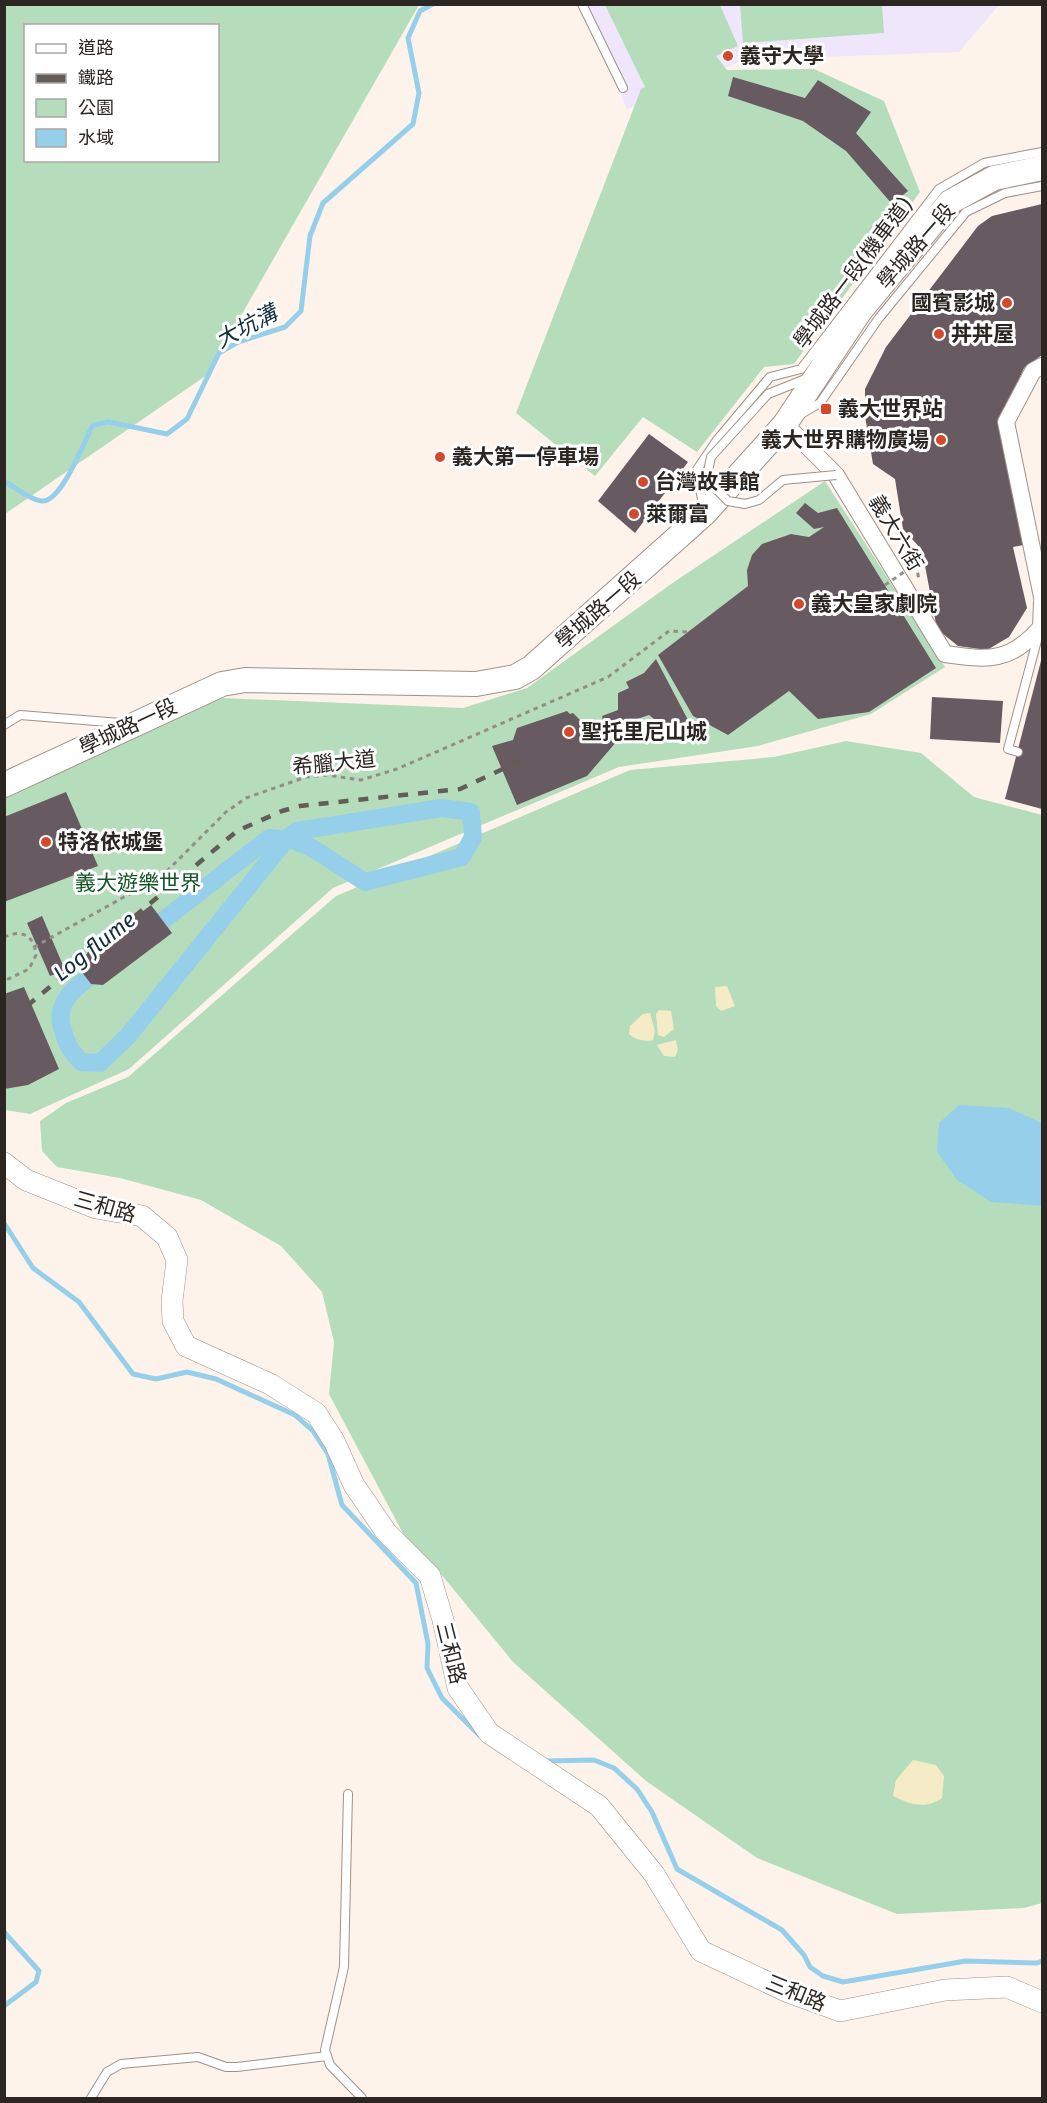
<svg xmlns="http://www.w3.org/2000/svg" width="1047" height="2103" font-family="'Fira Sans','Noto Sans TC',sans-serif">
  <rect width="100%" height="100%" fill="#fef3eb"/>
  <path fill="#f0e6fb" d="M583 5H999L959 52 744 60 627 109Z"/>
  <g fill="#b6ddbb" fill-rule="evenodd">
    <path d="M5 4 419 5 207 375 5 514ZM26 26H218V160H26Z"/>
    <path d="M605 5H720L738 46 716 56 727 70 814 69 884 101 920 192 794 364 764 367 697 452 643 417 595 476 516 413 641 89 645 87Z"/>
    <path d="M740 5H882L884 33 743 43Z"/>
    <path d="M825 481 945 667 871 714 758 746 619 767 333 888 129 1069 30 1114 5 1110 4 798 222 698 463 708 527 688 671 584Z"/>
    <path d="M846 741 921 753 974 797 1042 815V1903L1024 1908 897 1914 757 1858 646 1781 513 1662 436 1568 406 1539 329 1394 334 1342 322 1292 281 1246 201 1200 120 1178 57 1167 42 1151 40 1121 66 1103 128 1077 336 896 630 770 774 757Z"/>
  </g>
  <g fill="#f5ebc6">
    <path d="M727 986 735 1006 721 1011 716 1006 715 987Z"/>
    <path d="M659 1010 671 1011 674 1029 664 1037 658 1035 656 1014Z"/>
    <path d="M650 1013 655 1031 653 1040C644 1042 636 1040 629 1034L630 1026 643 1014Z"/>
    <path d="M676 1040 678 1050 675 1057 664 1056 657 1045Z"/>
    <path d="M913 1760 936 1765 944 1776 942 1798C925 1810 909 1804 893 1796L896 1780Z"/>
  </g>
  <path fill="#96cfea" d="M959 1105 1009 1108 1042 1123V1206L991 1202 957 1180 937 1152 939 1123Z"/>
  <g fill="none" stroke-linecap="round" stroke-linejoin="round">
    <g stroke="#96cfea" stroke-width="5">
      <path d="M4 481C15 487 30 500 42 501 62 502 84 441 93 425L109 422 167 434 187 419 219 353 238 342 285 327 301 311 310 236 323 203 413 124 419 93 408 38 420 11 433 4"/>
      <path d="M4 1223 33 1268 79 1302 133 1374 156 1379 187 1372 216 1379 295 1415 313 1431 328 1454 342 1505 416 1583 428 1644 427 1668 442 1698 479 1735"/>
      <path d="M546 1761 594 1760 614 1768 637 1789 652 1812 677 1869 782 1930 804 1955 810 1967 823 1976 843 1982 966 1961 1037 1963 1042 1961"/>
      <path d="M4 1932 39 1971 36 1982 4 2006"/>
    </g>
    <g stroke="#96cfea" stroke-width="18">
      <path d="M143 936 269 838 293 840"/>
      <path d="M107 964C84 982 51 998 63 1031 67 1044 71 1052 81 1062L100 1063 128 1036 288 837 297 831 442 808 471 812 473 837 462 857 365 882 314 849 293 840"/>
    </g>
  </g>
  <g fill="#685a61">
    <path d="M733 77 805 98 818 80 871 112 856 133 908 191 892 204 846 151 803 121 728 96Z"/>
    <path d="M1042 204V355L1024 368 1007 405 1028 544 1013 547 1027 608 1009 637 987 650 958 646 937 629 922 550 903 529 895 479 873 464 865 416V389L886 347 978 226 992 216Z"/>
    <path d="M649 434 688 462 635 533 598 501Z"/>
    <path d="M805 503 818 513 837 508 936 668 869 712 818 719 789 691 728 735 693 716 658 655 748 586 747 570 752 555 762 544 791 534 809 537 824 527 814 529 796 513Z"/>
    <path d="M1042 657V809L1005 799Z"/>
    <path d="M656 659 688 720 668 730 649 715 620 725 623 734 587 776 517 805 492 746 513 740 517 728 567 711 570 714 573 713 584 724 589 721 592 729 604 725 602 716 618 710V693L629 688 626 682 644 673Z"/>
    <path d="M932 697 1003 701 1000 743 930 739Z"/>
    <path d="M66 792 98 866 4 902V817Z"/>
    <path d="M151 905 172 933 103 985 91 984 75 963Z"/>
    <path d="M42 916 65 970 50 976 27 923Z"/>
    <path d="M24 987 59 1069 28 1085 4 1089V994Z"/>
  </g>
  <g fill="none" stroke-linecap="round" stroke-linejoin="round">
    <defs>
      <g id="service">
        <path d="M582 4 623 88"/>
        <path d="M768 394 808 378"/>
        <path d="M801 414 820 403 879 318 966 212 1005 193 1042 186"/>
        <path d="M704 508 696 471 717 440 770 377 801 369 939 189 984 163 1042 152"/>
        <path d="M4 725 20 715 121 723"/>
        <path d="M1018 752 1008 749 1039 633"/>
        <path d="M348 1794 344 1967 325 2050 330 2065 362 2098"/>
        <path d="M91 2098 107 2072 121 2064 198 2057 226 2067H237L327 2056"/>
      </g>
      <g id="minor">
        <path d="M1042 366 1033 371 1006 422 1042 597"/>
        <path d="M785 424 836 475 945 654C988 660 1010 663 1041 627L1042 602"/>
      </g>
      <path id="tertiary" d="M4 1163 26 1180 96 1208 142 1216 167 1237 177 1260 172 1301 173 1321 186 1346 270 1384 316 1413 334 1441 354 1485 386 1532 430 1576 443 1620 458 1688 489 1733 599 1806 654 1874 701 1951 788 1992 840 2011 945 1990 1007 1987 1042 2002"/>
      <path id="secondary" d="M4 785 222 684 245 680 476 684 515 677 531 668 705 513 785 424 860 311 950 202 994 178 1042 168"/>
    </defs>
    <use href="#service" stroke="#9e9188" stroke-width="10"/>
    <use href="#minor" stroke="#9e9188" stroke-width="18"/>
    <use href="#tertiary" stroke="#9e9188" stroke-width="22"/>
    <use href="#secondary" stroke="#9e9188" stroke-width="26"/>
    <g stroke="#958d87" stroke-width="3" stroke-dasharray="4.5 4.5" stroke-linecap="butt">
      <path d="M916 564 919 580"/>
      <path d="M4 937C22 929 34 935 36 955L29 969 4 981"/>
      <path d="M34 947 162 876 226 812 246 798 306 777 326 775 361 780 397 769 608 677 669 631 688 632"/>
    </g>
    <use href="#service" stroke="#fff" stroke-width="8"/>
    <use href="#minor" stroke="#fff" stroke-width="16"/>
    <use href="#tertiary" stroke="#fff" stroke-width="21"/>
    <use href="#secondary" stroke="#fff" stroke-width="24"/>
    <path stroke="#635c57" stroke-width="4.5" stroke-dasharray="10 10" stroke-linecap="butt" d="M27 1006 237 831 282 811 300 806 460 789 520 761"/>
    <defs>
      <path id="service-bridge" d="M768 394 711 457 707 476 712 485 728 501 745 504 759 500 783 480 836 475"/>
    </defs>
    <use href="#service-bridge" stroke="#9e9188" stroke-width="10" stroke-linecap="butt"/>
    <path stroke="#958d87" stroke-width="3" stroke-dasharray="4.5 4.5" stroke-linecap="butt" d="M885 585 923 559"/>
    <use href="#service-bridge" stroke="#fff" stroke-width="8"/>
  </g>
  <g fill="#d4492d" stroke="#fff" stroke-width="2">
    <circle cx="728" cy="56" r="6"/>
    <circle cx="1007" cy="303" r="6"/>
    <circle cx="939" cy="334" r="6"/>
    <rect x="820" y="403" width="12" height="12" rx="3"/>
    <circle cx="941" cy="440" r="6"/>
    <circle cx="440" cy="457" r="6"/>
    <circle cx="643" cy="482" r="6"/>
    <circle cx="634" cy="514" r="6"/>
    <circle cx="799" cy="604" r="6"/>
    <circle cx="569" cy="732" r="6"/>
    <circle cx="46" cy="842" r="6"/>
  </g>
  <g text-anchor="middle" stroke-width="6" stroke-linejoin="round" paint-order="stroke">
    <g font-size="21" font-weight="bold" fill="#2b2622" stroke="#fff" text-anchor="start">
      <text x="740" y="63">義守大學</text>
      <text x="995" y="310" text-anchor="end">國賓影城</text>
      <text x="951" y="341">丼丼屋</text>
      <text x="838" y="416">義大世界站</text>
      <text x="929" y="447" text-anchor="end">義大世界購物廣場</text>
      <text x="452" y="464">義大第一停車場</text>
      <text x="655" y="489">台灣故事館</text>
      <text x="646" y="521">萊爾富</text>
      <text x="811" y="611">義大皇家劇院</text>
      <text x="581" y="739">聖托里尼山城</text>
      <text x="58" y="849">特洛依城堡</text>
    </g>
    <g font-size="21" fill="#2b2622" stroke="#fff">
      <text transform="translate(916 246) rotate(-49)" y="7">學城路一段</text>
      <text transform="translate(853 273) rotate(-53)" y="7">學城路一段(機車道)</text>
      <text transform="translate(896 533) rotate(59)" y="7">義大六街</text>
      <text transform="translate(598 610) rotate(-41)" y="7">學城路一段</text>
      <text transform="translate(128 727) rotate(-25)" y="7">學城路一段</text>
      <text transform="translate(334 763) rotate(-6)" y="7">希臘大道</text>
      <text transform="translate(105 1207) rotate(16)" y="7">三和路</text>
      <text transform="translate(451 1653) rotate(76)" y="7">三和路</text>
      <text transform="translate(796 1993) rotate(22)" y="7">三和路</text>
    </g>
    <g font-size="21" fill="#115324" stroke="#fff">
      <text x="138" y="890">義大遊樂世界</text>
    </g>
    <g font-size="22" font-style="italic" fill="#132e3b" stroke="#fff">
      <text transform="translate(246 326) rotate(-28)" y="8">大坑溝</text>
      <text transform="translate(94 946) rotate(-38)" y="8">Log flume</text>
    </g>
  </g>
  <rect width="1047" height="2103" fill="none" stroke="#2b2622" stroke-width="12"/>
  <rect x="24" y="24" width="195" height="138" fill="#ffffff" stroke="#aaa8a7" stroke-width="1.5"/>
  <rect x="36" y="44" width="30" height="9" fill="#ffffff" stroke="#aaa8a7" stroke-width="1.5"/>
  <text x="78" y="54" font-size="18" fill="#2b2622">道路</text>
  <rect x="36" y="74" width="30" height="9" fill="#635c57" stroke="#aaa8a7" stroke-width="1.5"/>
  <text x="78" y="84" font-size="18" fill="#2b2622">鐵路</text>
  <rect x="36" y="99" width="30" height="18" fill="#b6ddbb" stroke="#aaa8a7" stroke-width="1.5"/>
  <text x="78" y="114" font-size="18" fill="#2b2622">公園</text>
  <rect x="36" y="129" width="30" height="18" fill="#96cfea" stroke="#aaa8a7" stroke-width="1.5"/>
  <text x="78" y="144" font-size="18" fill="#2b2622">水域</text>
</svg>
